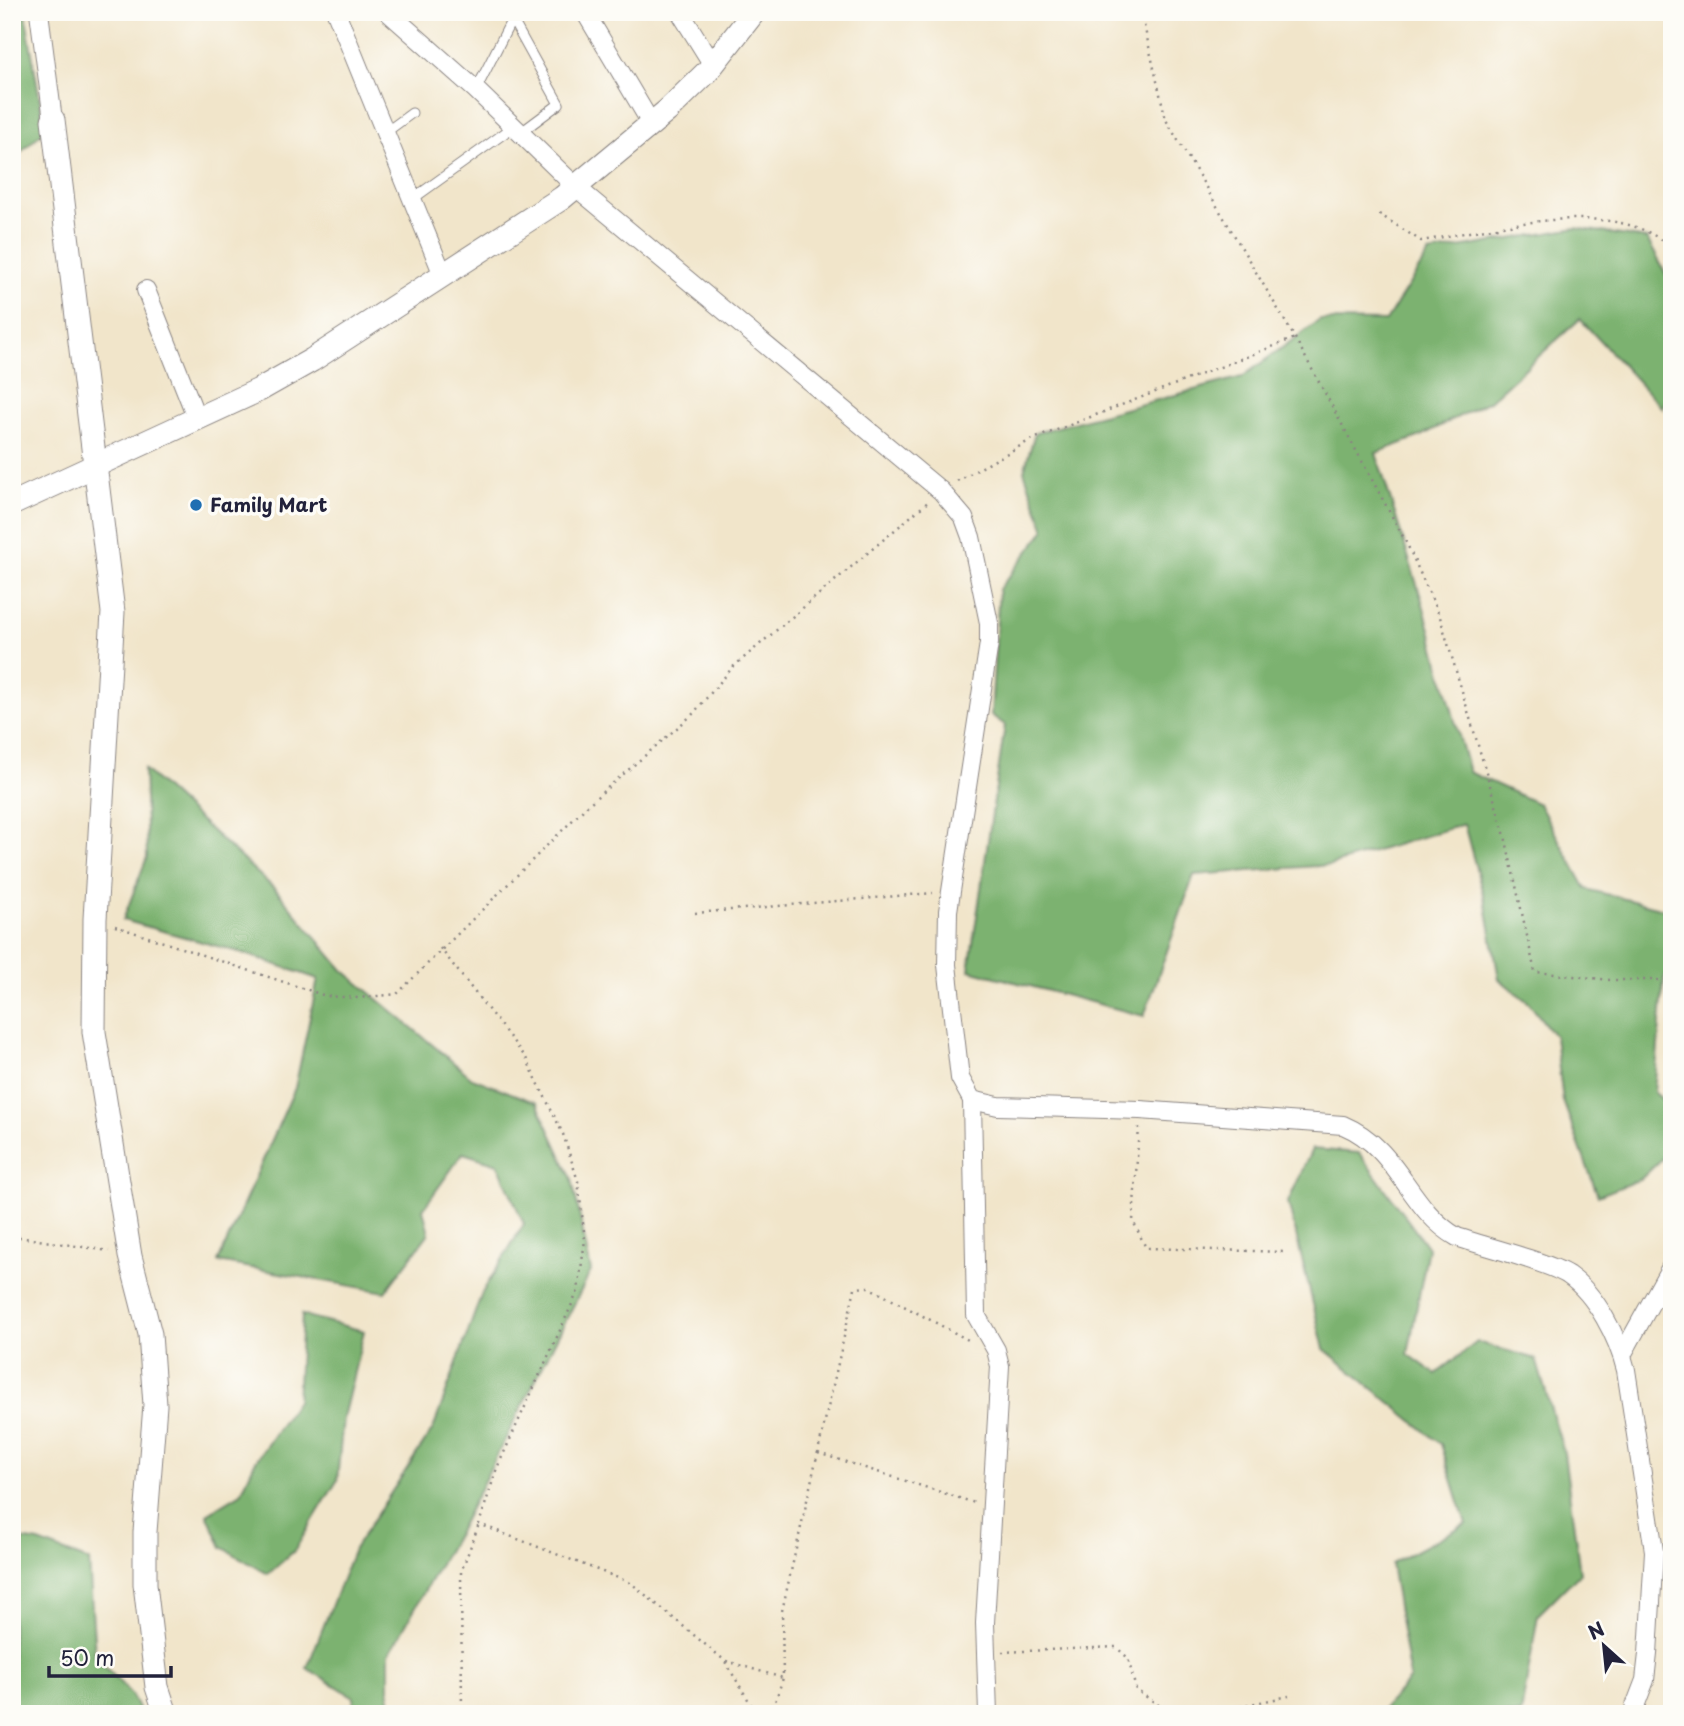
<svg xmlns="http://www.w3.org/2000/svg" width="1684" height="1726" font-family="'Playpen Sans',sans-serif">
  <rect width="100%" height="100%" fill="#fdfcf7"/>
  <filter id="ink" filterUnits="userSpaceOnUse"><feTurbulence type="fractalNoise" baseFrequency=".0143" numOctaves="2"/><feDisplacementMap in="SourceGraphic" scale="14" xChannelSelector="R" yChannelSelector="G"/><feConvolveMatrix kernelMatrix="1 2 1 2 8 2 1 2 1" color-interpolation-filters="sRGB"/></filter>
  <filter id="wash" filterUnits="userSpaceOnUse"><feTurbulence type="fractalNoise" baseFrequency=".00686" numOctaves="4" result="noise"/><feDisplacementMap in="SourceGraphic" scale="28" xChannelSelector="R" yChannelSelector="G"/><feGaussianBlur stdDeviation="1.57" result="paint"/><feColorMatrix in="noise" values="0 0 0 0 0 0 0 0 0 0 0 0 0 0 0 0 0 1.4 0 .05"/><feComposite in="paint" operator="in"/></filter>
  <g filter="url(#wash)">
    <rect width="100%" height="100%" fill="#f1e5ca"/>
    <g fill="#7cb26f" stroke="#4f6a55" stroke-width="2">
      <path d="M12 12H25L45 130 12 160Z"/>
      <path d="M1576 228 1647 239 1672 285V384L1662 408 1580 319 1489 401 1421 436 1376 453 1423 604 1469 772 1539 804 1586 889 1672 911V967L1664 978 1654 1092 1672 1108V1149L1641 1179 1598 1196 1563 1101 1555 1037 1529 1003 1499 979 1486 905 1464 824 1331 865 1194 875 1144 1016 969 970 1005 725 991 715 999 589 1045 530 1024 471 1035 433 1242 377 1320 320 1386 321 1429 253Z"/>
      <path d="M144 769 277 891 343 970 472 1078 537 1103 572 1179 591 1271 459 1530 389 1654V1714H354V1697L307 1668 354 1549 433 1429 482 1293 524 1224 498 1164 463 1153 423 1209 429 1233 385 1292 218 1262 295 1088 318 979 242 953 123 920 147 857Z"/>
      <path d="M1312 1149 1359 1153 1428 1248 1408 1354 1436 1374 1477 1342 1536 1359 1564 1453 1580 1573 1538 1615 1521 1714H1378L1410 1679 1391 1564 1466 1524 1441 1444 1324 1349 1288 1202Z"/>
      <path d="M302 1315 364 1331 343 1418 337 1481 294 1551 268 1574 222 1547 207 1514 241 1493 255 1462 297 1401Z"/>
      <path d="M12 1538 39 1542 89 1561 95 1656 131 1694 141 1714H12Z"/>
    </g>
  </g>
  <g filter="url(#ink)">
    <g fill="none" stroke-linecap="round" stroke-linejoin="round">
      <defs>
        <g id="service">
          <path d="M476 90 512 19 559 104 520 133"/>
          <path d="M386 132 412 113"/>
          <path d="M414 198 513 127"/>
        </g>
        <g id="minor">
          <path d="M39 12 53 120"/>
          <path d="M336 12 443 275"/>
          <path d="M388 12 476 90 577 188 941 491 964 518 971 537 989 623V643L948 911 947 965 960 1078 972 1100 998 1106 1140 1110 1343 1125C1400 1149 1407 1208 1457 1237 1483 1246 1548 1262 1568 1275 1597 1295 1618 1338 1626 1370L1654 1551 1648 1654 1645 1680 1632 1714"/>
          <path d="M585 12 652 125"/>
          <path d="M680 12 713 65"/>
          <path d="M146 290 197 419"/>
          <path d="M972 1100 976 1315 996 1350 1000 1366 985 1623 988 1714"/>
          <path d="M1622 1355 1672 1265"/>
        </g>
        <g id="tertiary">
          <path d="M53 120 113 612 95 919 94 1032 130 1256 150 1334 155 1405 145 1532V1584L157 1687 166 1714"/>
          <path d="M12 504 259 390 312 360 562 198 667 111 707 72 754 12"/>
        </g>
      </defs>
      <use href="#service" stroke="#8a8482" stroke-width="11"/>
      <use href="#minor" stroke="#8a8482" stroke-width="20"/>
      <use href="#tertiary" stroke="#8a8482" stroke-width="25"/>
      <g stroke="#8a8482" stroke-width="2.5" stroke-dasharray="2 5" stroke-linecap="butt">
        <path d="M1141 12 1166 120 1295 338 1407 544 1440 617 1505 836 1535 972 1610 980H1672"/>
        <path d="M1379 214 1421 241C1488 230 1621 193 1672 250"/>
        <path d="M957 481 1031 440 1295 338"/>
        <path d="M695 913 933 893"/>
        <path d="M115 926 326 996 358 998 397 994 591 802 692 715 733 667 929 501"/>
        <path d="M440 948 526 1058 563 1134 578 1181 585 1240 578 1291 497 1468 479 1524 631 1583 724 1660 757 1714"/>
        <path d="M1139 1127 1133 1221 1146 1248 1286 1252"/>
        <path d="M12 1236 109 1251"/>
        <path d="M818 1453 975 1503"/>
        <path d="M1002 1652 1116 1647 1128 1658 1136 1690 1160 1706 1208 1713 1289 1696"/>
        <path d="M726 1661 783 1678"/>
        <path d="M462 1714 461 1572 479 1524"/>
        <path d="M771 1714 783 1678 782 1611 855 1288 868 1287 972 1342"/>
      </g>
      <use href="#service" stroke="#fff" stroke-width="9"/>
      <use href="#minor" stroke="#fff" stroke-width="18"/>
      <use href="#tertiary" stroke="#fff" stroke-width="23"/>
    </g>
  </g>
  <circle fill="#1f6fb2" stroke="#fdfcf7" stroke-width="2.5" cx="196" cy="505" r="7"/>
  <g text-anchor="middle" stroke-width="7" stroke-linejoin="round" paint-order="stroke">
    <g font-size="19" font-weight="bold" fill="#22223b" stroke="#fdfcf7" text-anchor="start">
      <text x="210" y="512">Family Mart</text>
    </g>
  </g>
  <rect width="1684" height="1726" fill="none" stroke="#fdfcf7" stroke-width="42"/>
  <g transform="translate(1604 1646) rotate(333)" stroke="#fdfcf7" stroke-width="5" paint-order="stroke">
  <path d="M0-5L12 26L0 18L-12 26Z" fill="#22223b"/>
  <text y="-10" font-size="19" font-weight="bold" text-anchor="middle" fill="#22223b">N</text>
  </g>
  <path d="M49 1666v10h122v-10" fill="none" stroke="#22223b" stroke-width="3.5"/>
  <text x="60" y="1666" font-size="21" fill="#22223b" stroke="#fdfcf7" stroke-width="5" paint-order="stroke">50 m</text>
</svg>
